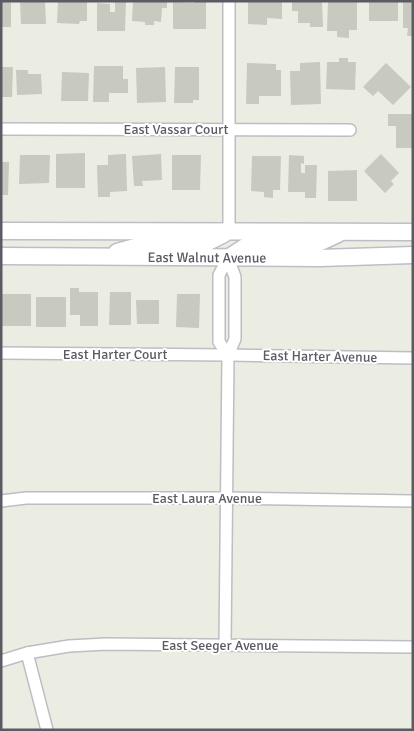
<svg xmlns="http://www.w3.org/2000/svg" width="414" height="731" font-family="Signika,sans-serif">
  <rect width="100%" height="100%" fill="#ecede2"/>
  <g fill="#c8c9bf">
    <rect x="1" y="1" width="10" height="26"/>
    <path d="M20 1H45L46 24H21Z"/>
    <path d="M58 1H87V21H80L79 24 57 23Z"/>
    <path d="M115 1H126L125 31H97V3L110 4V12H115Z"/>
    <path d="M133 1H167V8H162L161 22 154 21V25H145V22L132 21Z"/>
    <path d="M194 1H206V29H173V2L194 3Z"/>
    <path d="M248 1H282V19L267 18V25L248 24Z"/>
    <path d="M292 1H322L323 27H310V23H298V11H292Z"/>
    <path d="M328 1H357V30H349V38L337 37V31H327Z"/>
    <rect x="369" y="1" width="29" height="20"/>
    <path d="M403 1H413V36H407L408 28H403Z"/>
    <path d="M339 58H348V62H356L355 90 326 89 327 62H339Z"/>
    <path d="M320 62 321 104 291 105 290 71H300V63Z"/>
    <path d="M247 63 276 64V70H281V96H259V104H246Z"/>
    <path d="M386 63 411 87 393 105 378 91 373 96 363 87Z"/>
    <path d="M94 66H123V79H128V93H109V102H93Z"/>
    <path d="M1 67H13L12 97H1Z"/>
    <path d="M165 67 166 102 137 103 136 68Z"/>
    <path d="M175 67H199V100H193V103H174Z"/>
    <path d="M16 70H28V74H41L42 94 17 95Z"/>
    <path d="M62 72 89 73 88 101H61Z"/>
    <path d="M388 114H413V148H396V126H388Z"/>
    <path d="M85 153V188H56V154Z"/>
    <path d="M126 154 127 191 110 192V197H98L97 165H108V155Z"/>
    <path d="M161 154 162 180 142 181 143 186H134L132 156Z"/>
    <path d="M381 154 399 173 391 181 394 184 385 193 364 171Z"/>
    <path d="M20 155H50L49 183 19 184Z"/>
    <path d="M172 155H201L200 190H172Z"/>
    <path d="M289 155 304 156V164L301 163V173H305V165H317L316 198H305V192H288Z"/>
    <path d="M252 156H281L280 190H273V198L264 197V192L251 191Z"/>
    <path d="M1 162H9L8 195H1Z"/>
    <path d="M357 170V201H328V171Z"/>
    <path d="M70 288H79V292H98V326H80V315H70Z"/>
    <path d="M110 292H131V325H109Z"/>
    <rect x="2" y="294" width="29" height="32"/>
    <path d="M177 294H200L199 328 176 327Z"/>
    <rect x="36" y="297" width="30" height="30"/>
    <path d="M136 300H159V324H137Z"/>
  </g>
  <g fill="none" stroke-linecap="round" stroke-linejoin="round">
    <defs>
      <g id="street">
        <path d="M1 129 350 130"/>
        <path d="M229 232V1"/>
        <path d="M1 353 228 355 413 358"/>
        <path d="M228 355 219 342V275L228 258"/>
        <path d="M1 501 26 498H226L413 501"/>
        <path d="M225 645 228 355 235 339V277L228 258"/>
        <path d="M27 653 47 730"/>
        <path d="M1 661 27 653 69 646 106 644 413 647"/>
      </g>
      <g id="secondary">
        <path d="M1 231 413 232"/>
        <path d="M117 252 146 244 202 245 224 234"/>
        <path id="s1" d="M1 256 320 258 413 255"/>
        <path d="M228 258 248 245H314L338 234"/>
      </g>
    </defs>
    <use href="#street" stroke="#bdbdc4" stroke-width="14"/>
    <use href="#secondary" stroke="#bdbec6" stroke-width="19"/>
    <use href="#street" stroke="#fff" stroke-width="11"/>
    <use href="#secondary" stroke="#fff" stroke-width="16"/>
  </g>
  <g text-anchor="middle" stroke-width="4" stroke-linejoin="round" paint-order="stroke">
    <g font-size="14" fill="#5b5c63" stroke="#fff">
      <text x="176" y="134">East Vassar Court</text>
      <text dy="5" stroke="none"><textPath href="#s1" startOffset="206">East Walnut Avenue</textPath></text>
      <text x="115" y="359">East Harter Court</text>
      <text transform="translate(320 356) rotate(1)" y="5">East Harter Avenue</text>
      <text x="207" y="503">East Laura Avenue</text>
      <text x="220" y="650">East Seeger Avenue</text>
    </g>
  </g>
  <rect width="414" height="731" fill="none" stroke="#5b5c63" stroke-width="5"/>
</svg>
